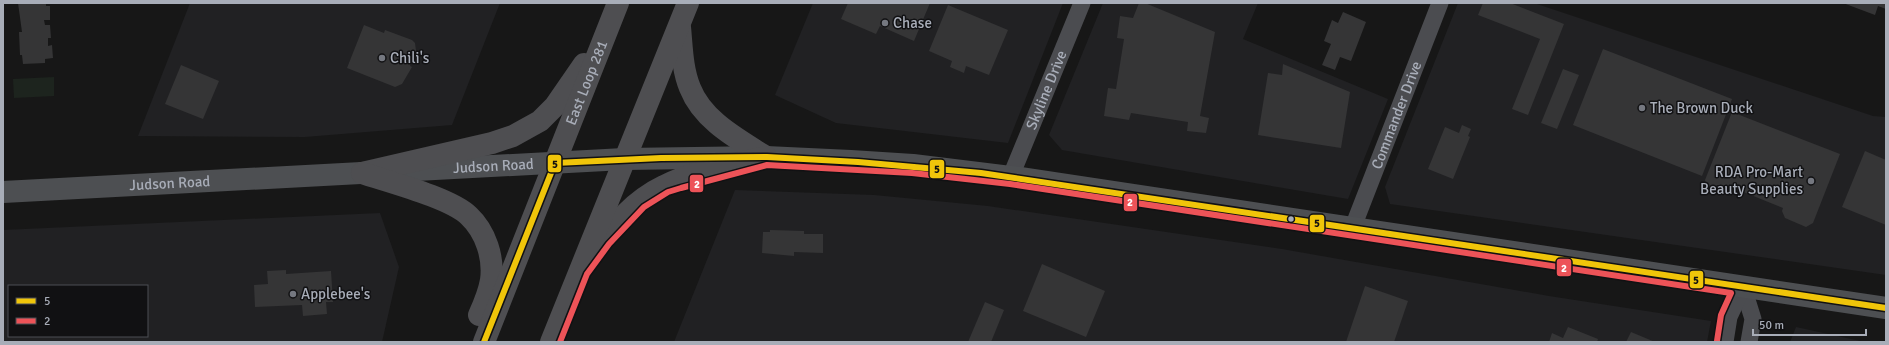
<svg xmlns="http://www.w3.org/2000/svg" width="1889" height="345" font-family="Signika,sans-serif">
  <rect width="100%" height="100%" fill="#171717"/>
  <g fill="#212123" fill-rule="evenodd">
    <path d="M190 3H500L452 125 305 137 138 136Z"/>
    <path d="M813 3H1063L1008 143 836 123 775 95Z"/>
    <path d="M1103 3H1258L1243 39 1388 99 1348 199 1062 150 1049 135Z"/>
    <path d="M1458 3H1534L1873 116 1886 117V275L1390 204 1385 187Z"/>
    <path d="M735 190 874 195 988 206 1282 249 1549 296 1711 321 1707 342H674Z"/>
    <path d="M380 213 399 267 382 342H3V230ZM9 286H147V336H9Z"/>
    <path d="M1796 327 1865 342H1790Z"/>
  </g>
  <path fill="#1d241e" d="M54 77V96L14 98 13 79Z"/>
  <g fill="#353536">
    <path d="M18 3H46V6H50V20H44L45 25H50L51 38H48V46L52 45 53 58 45 59V63L23 64 22 55H20L19 32H22Z"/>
    <path d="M848 3H930L914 41 880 26 876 34 841 19Z"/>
    <path d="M1139 3H1145L1215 32 1200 116 1209 118 1206 133 1187 131 1188 122 1131 113 1129 120 1104 116 1108 88 1116 89 1124 39 1117 38 1120 16 1133 18Z"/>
    <path d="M1483 3H1510L1564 24 1528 115 1512 109 1540 39 1478 15Z"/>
    <path d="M1843 3H1886V9L1878 6 1875 15Z"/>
    <path d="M948 5 1008 30 989 75 966 66 964 73 950 67 952 61 929 51Z"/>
    <path d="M1343 12 1366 22 1351 61 1340 57 1335 70 1322 65 1331 44 1324 41 1332 20 1338 23Z"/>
    <path d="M364 25 384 33 385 30 412 40 415 43 416 51 410 66 412 67 402 84 395 87 347 68Z"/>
    <path d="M1603 49 1732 99 1702 176 1573 125Z"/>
    <path d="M1283 64 1350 92 1341 148 1258 135 1268 73 1282 75Z"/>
    <path d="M181 65 219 81 203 119 165 104Z"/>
    <path d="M1563 69 1579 75 1557 129 1541 123Z"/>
    <path d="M1732 112 1840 154 1813 223 1806 227 1785 218 1782 211 1783 208 1736 189 1726 195 1708 188 1705 180Z"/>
    <path d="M1462 125 1471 129 1468 136 1470 137 1453 179 1428 169 1445 127 1459 133Z"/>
    <path d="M1865 151 1886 160V225L1842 207Z"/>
    <path d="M770 230 804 231V234H823V253L794 252V256L762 253 763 232H770Z"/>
    <path d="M1042 264 1105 291 1086 337 1023 311Z"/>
    <path d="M286 270V274L331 271 333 302H326L327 314 303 316 302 305 255 307 254 285 268 284 267 271Z"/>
    <path d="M1365 286 1408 301 1394 342H1346Z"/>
    <path d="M985 302 1004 310 991 342H968Z"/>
    <path d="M1568 327 1598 339 1597 342H1549L1552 333 1563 338Z"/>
    <path d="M1631 332 1655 342H1626Z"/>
  </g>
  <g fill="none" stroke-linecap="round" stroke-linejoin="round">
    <g stroke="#4b4c50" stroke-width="17">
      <path id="s1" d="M1011 176 1082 3"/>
      <path id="s2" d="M1353 227 1440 3"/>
      <path d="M1743 287 1753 319 1749 342"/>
      <path d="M1725 342 1729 317 1743 287"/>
    </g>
    <path stroke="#4d4f52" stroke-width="22" id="s3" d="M3 192 624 159 766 157 851 161 913 165 1020 178 1886 308"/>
    <g stroke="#4e4e51" stroke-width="22">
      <path d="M680 27C682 47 682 69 690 88 703 121 738 139 766 157"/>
      <path d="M362 173 492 143 513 136 540 121 555 106 584 64"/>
      <path d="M362 173C389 182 451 198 469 216 486 232 494 258 491 280 489 292 484 304 479 315"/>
      <path d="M595 250C614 224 635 200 664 186 695 170 733 165 766 157"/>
      <path id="s4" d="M484 342 618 3"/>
      <path d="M551 342 688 3"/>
    </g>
    <defs>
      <path id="bus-1" d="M484 342 555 163 661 158 767 157 858 162 981 173 1886 308"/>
      <path id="bus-2" d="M560 342 587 274 609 244 644 207 668 192 681 188 767 165 912 173 1010 184 1731 293 1721 315 1717 341"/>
    </defs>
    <use href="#bus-1" stroke="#111113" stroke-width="9"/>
    <use href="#bus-2" stroke="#111113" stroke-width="9"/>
    <use href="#bus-1" stroke="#f0c50a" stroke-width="6"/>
    <use href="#bus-2" stroke="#ed5358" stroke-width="6"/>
  </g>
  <g fill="#757880" stroke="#111113" stroke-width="1.5">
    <circle cx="885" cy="23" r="4"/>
    <circle cx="382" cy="58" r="4"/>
    <circle cx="1642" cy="108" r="4"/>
    <circle cx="1811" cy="181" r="4"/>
    <circle cx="293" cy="294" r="4"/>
  </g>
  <circle fill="#a8adb8" stroke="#111113" stroke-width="1.5" cx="1291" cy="219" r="3.5"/>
  <g text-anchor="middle" stroke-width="3" stroke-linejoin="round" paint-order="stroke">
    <g font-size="15" fill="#a8adb8" stroke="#111113" text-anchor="start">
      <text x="893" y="28">Chase</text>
      <text x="390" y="63">Chili's</text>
      <text x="1650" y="113">The Brown Duck</text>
      <text x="1803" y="177" text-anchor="end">RDA Pro-Mart<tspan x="1803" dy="17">Beauty Supplies</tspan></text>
      <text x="301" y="299">Applebee's</text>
    </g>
    <g font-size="15" fill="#a8adb8" stroke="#111113">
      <text dy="5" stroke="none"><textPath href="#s4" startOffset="279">East Loop 281</textPath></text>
      <text dy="5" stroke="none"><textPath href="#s1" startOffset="93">Skyline Drive</textPath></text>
      <text dy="5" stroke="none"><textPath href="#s2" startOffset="120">Commander Drive</textPath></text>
      <text dy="5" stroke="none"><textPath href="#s3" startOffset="491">Judson Road</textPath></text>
      <text dy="5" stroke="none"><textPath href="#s3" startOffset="167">Judson Road</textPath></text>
    </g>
  </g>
  <g stroke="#111113" stroke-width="1.5">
    <rect x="547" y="154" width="15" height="19" rx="4" fill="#f0c50a"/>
    <rect x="929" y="159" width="16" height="20" rx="4" fill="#f0c50a"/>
    <rect x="689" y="174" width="15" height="19" rx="4" fill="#ed5358"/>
    <rect x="1123" y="193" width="15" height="19" rx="4" fill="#ed5358"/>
    <rect x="1309" y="214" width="16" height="19" rx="4" fill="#f0c50a"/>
    <rect x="1556" y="258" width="16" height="19" rx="4" fill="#ed5358"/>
    <rect x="1689" y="270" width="15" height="19" rx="4" fill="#f0c50a"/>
  </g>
  <g font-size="11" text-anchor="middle" font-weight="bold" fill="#fff">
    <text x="697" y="188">2</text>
    <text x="1130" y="206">2</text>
    <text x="1564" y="272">2</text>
  </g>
  <g font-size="11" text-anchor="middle" font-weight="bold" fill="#111">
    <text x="555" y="168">5</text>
    <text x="937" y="173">5</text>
    <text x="1317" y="227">5</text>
    <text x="1696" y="284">5</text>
  </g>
  <rect width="1889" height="345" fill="none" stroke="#a8adb8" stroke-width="8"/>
  <rect x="8" y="285" width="140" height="52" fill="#111113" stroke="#4d4f55"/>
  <rect x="16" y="298" width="20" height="6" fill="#f0c50a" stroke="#4d4f55"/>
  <text x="44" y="305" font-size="12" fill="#a8adb8">5</text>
  <rect x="16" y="318" width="20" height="6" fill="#ed5358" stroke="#4d4f55"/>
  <text x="44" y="325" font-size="12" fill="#a8adb8">2</text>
  <path d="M1753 329v6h113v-6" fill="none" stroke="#a8adb8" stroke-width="2"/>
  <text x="1759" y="329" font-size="12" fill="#a8adb8" stroke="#111113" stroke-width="3" paint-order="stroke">50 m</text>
</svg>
